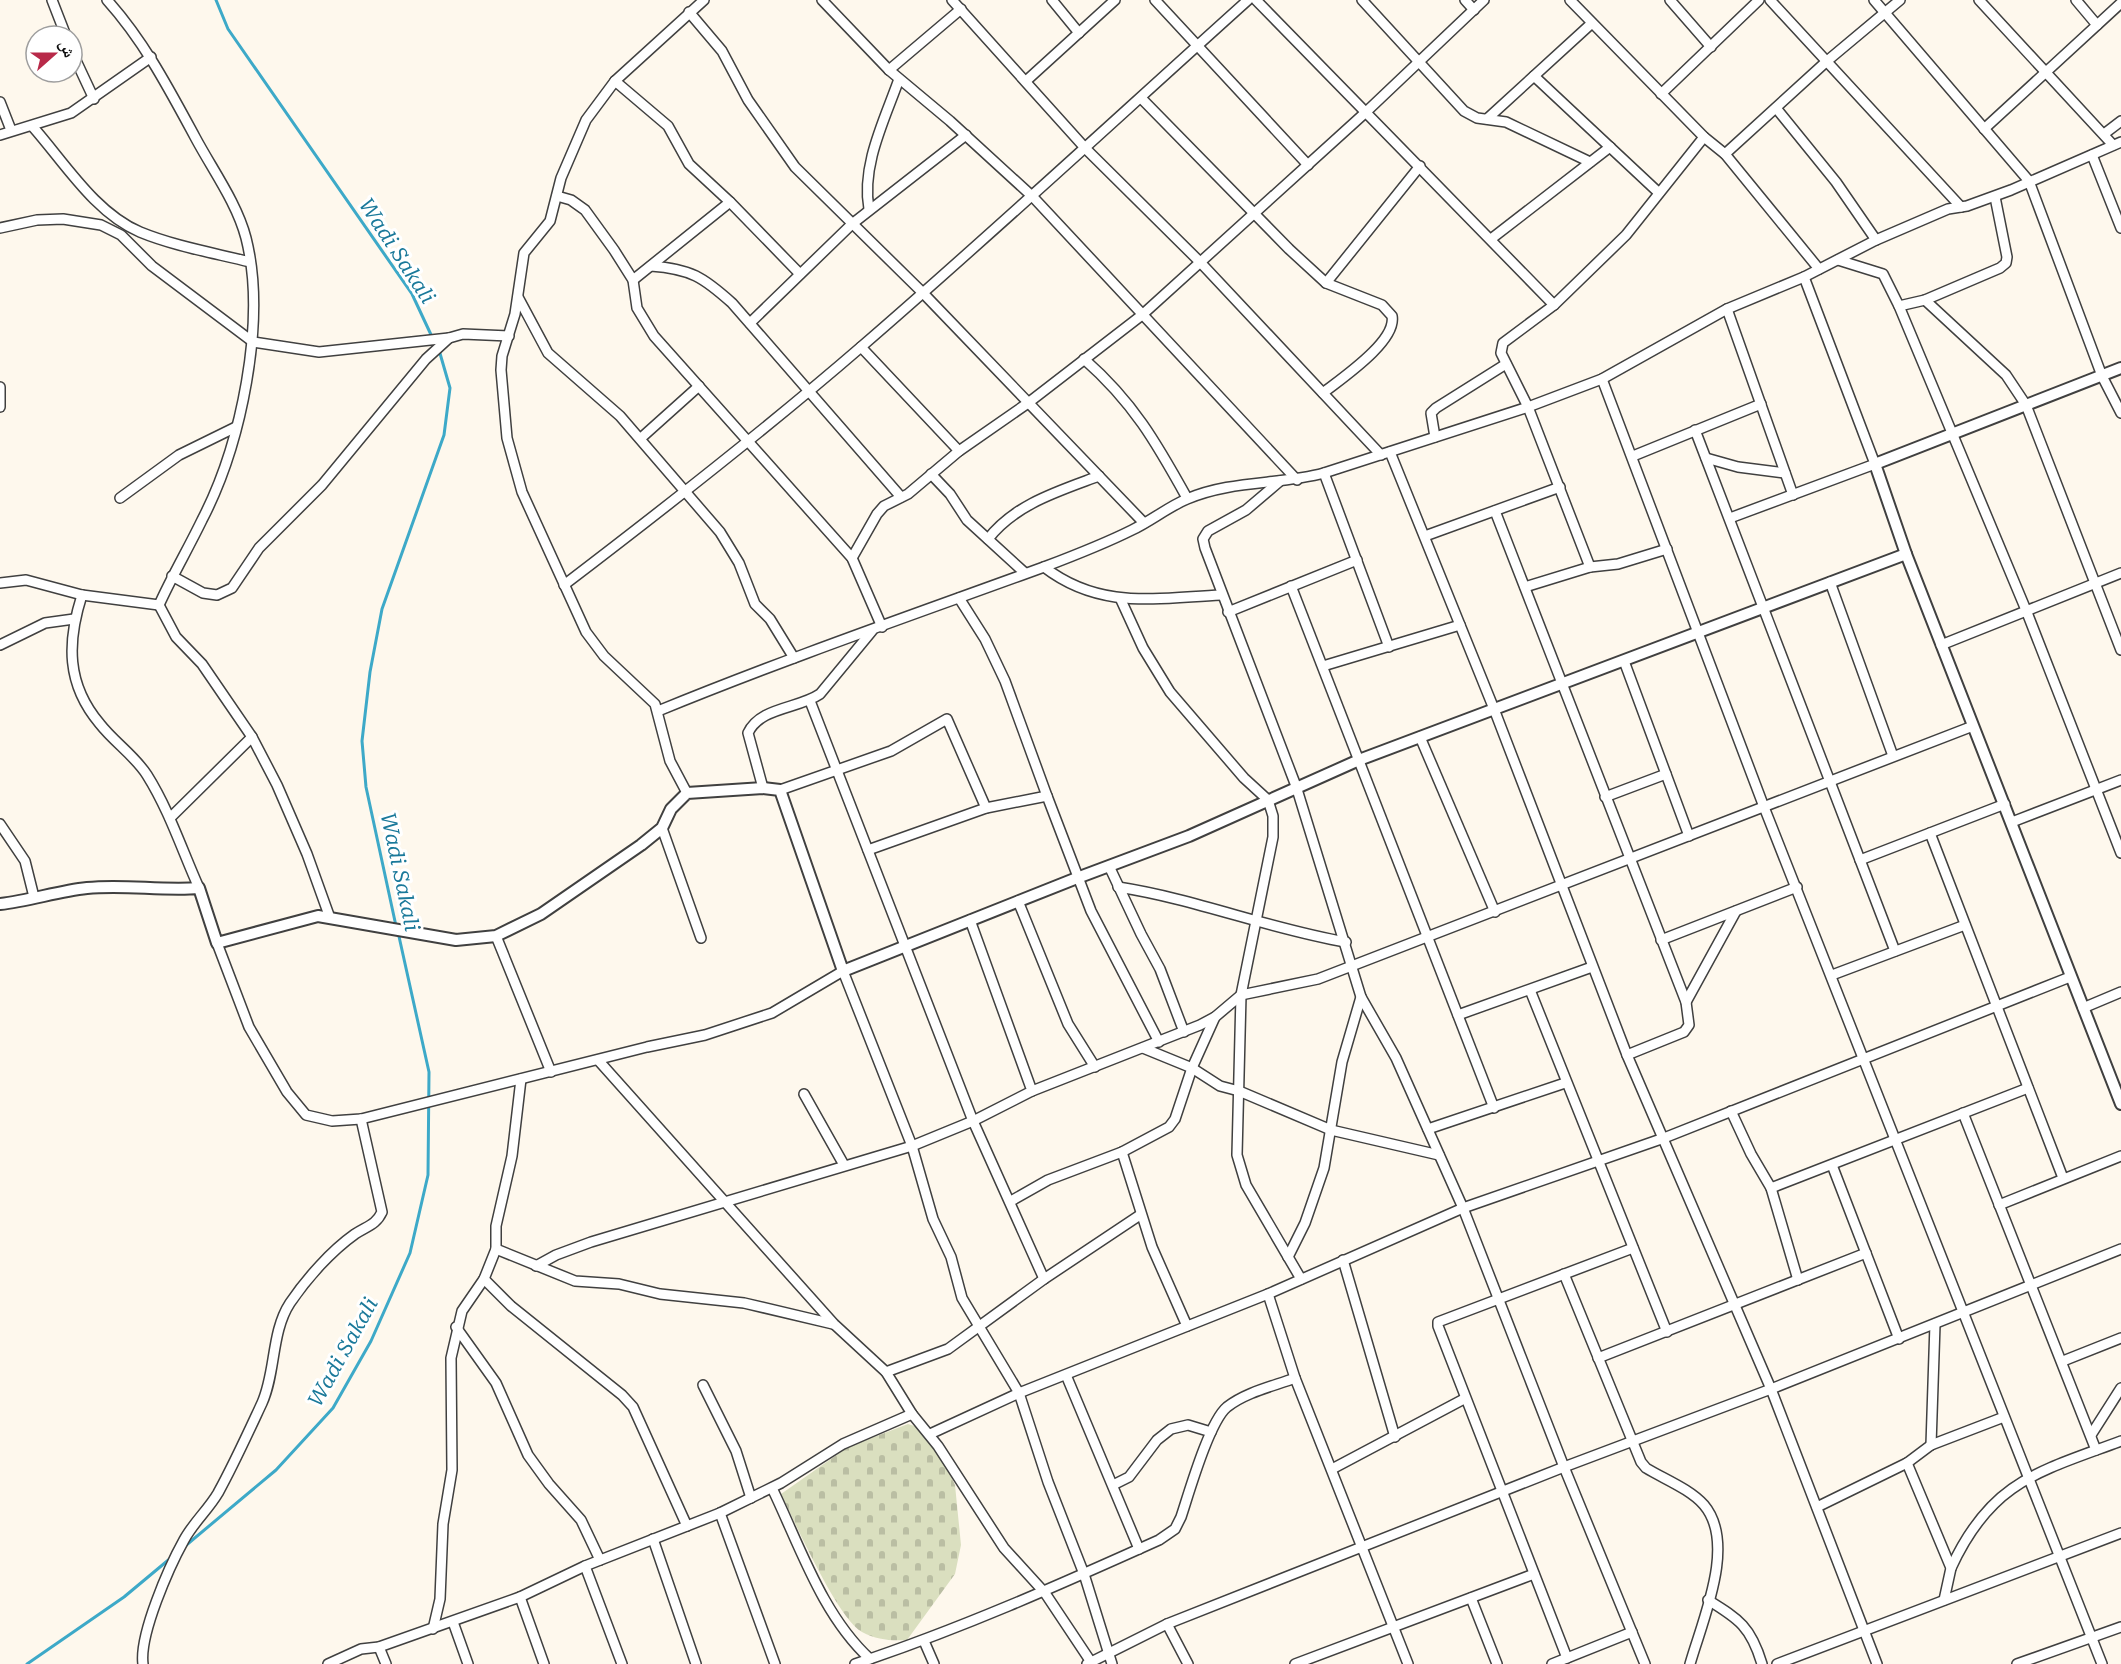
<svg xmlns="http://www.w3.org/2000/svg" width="2121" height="1664" font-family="'Roboto Serif','Noto Naskh Arabic',serif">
  <defs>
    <pattern id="cemetery-stones" width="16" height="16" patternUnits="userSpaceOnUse" patternTransform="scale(1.5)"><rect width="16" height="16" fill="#dadfbf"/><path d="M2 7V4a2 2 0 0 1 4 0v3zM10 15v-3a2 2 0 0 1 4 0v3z" fill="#babea3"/></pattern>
  </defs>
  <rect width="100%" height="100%" fill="#fef8ed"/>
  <path fill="url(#cemetery-stones)" d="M908 1424 921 1428 945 1464 955 1485 961 1545 955 1574 907 1640C891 1641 877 1640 862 1632 837 1618 796 1524 781 1494L848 1447Z"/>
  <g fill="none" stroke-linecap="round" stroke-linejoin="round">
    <g stroke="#3da9c8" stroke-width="3">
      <path d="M216 0 228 29 412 294 433 339"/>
      <path d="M396 926 366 787 362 741 370 672 382 609 444 435 450 388 439 350"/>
      <path d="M184 1547 276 1470 333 1408 371 1341 410 1253 428 1175 429 1072 398 932"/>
      <path d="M27 1664 124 1597 172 1557"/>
    </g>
    <defs>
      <g id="minor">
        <path d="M52 0 66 36"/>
        <path d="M107 0C144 41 169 89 195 137 212 169 237 203 246 238 267 321 241 445 202 520 188 549 172 576 159 605"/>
        <path d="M822 0 889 70 950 121 1033 197 1297 480"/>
        <path d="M952 0 1086 149 1200 262 1381 455"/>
        <path d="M1052 0 1079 33"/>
        <path d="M1155 0 1308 165"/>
        <path d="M1256 0 1554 305"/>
        <path d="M1362 0 1464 111 1477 118 1506 122 1590 162"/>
        <path d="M1465 0 1474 10"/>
        <path d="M1570 0 1704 137 1725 154 1819 269"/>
        <path d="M1670 0 1711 47"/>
        <path d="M1770 0 1961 207"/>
        <path d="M1874 0 2029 181 2102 376 2121 413"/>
        <path d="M1979 0 2113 145"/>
        <path d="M2076 0 2097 25"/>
        <path d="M689 12 722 51 748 100 795 167 923 293 1144 523"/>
        <path d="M72 52 94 99"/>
        <path d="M889 70 961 9"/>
        <path d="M1534 76 1659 193"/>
        <path d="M615 81 668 126 689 164 730 202 800 274"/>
        <path d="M1026 81 1115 0"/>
        <path d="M1661 94 1759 0"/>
        <path d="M1141 98 1289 249 1326 283 1382 305 1392 316C1397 341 1342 378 1323 393"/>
        <path d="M0 102 11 130"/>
        <path d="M1776 108 1836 182 1876 240"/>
        <path d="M1487 119 1592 23"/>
        <path d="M33 127C64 162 95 213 140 232 174 246 214 253 250 262"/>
        <path d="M1984 129 2121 3"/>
        <path d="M2104 134 2121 121"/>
        <path d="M0 135 71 113 151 57"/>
        <path d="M1725 154 1827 61 1900 0"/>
        <path d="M2092 155 2121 228"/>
        <path d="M557 196 571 200 585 210 614 250 633 280 637 308 654 336 852 558 882 627"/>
        <path d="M869 209C861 165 885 119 899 79"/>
        <path d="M0 228 37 220 63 219 101 225 121 235 152 266 253 342 319 352 449 338"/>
        <path d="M1491 239 1610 147"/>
        <path d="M1838 260 1883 274 1899 306 2026 610 2121 853"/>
        <path d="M651 266C691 269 703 277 732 303L901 497"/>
        <path d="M633 280 730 202"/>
        <path d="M1326 283 1420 166"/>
        <path d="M518 297 548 353 620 416 720 532 739 563 755 604 770 619 794 658"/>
        <path d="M1925 300 2006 375 2026 405 2121 650"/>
        <path d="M1899 306 1925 300 2000 268 2006 263 2007 257 1995 197"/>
        <path d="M1727 309 1793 495"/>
        <path d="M750 323 852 224 966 135"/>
        <path d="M861 347 959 451"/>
        <path d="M1084 359C1133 402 1156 442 1187 498"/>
        <path d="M1602 379 1764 807 2102 1664"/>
        <path d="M0 387V407"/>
        <path d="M1695 430 1895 951"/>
        <path d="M1435 437 1431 413 1436 408 1506 364"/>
        <path d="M641 438 699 386"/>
        <path d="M1390 452 1494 709 1627 1055 1771 1389 1877 1664"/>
        <path d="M1633 456 1761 404"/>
        <path d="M1706 458 1738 467 1785 473"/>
        <path d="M1324 473 1389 647"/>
        <path d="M931 474 950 494 967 520 1025 573"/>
        <path d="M1280 481 1246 510 1208 531 1203 539 1205 548 1296 786 1361 997 1396 1058 1463 1208 1564 1467 1645 1664"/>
        <path d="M120 498 179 455 236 427"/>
        <path d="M1495 511 1686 1002 1689 1025 1684 1032 1627 1055"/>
        <path d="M1730 518 1875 464 1804 277"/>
        <path d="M1425 536 1560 487"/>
        <path d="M988 539C1015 504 1059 491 1099 476"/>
        <path d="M852 558 877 514 884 506 908 494 959 451 1028 403 1142 315 1366 112 1484 0"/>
        <path d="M1044 567C1100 610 1155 598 1221 595"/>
        <path d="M1590 567 1528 407 1501 353 1503 343 1554 305 1626 235 1704 137"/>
        <path d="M172 576 203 593 217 595 232 588 259 548 322 485 426 359 449 338 463 334 509 336"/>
        <path d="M1830 582 1893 756"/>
        <path d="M0 583 26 580 82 595 159 605"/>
        <path d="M564 585C665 508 765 430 861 347 992 234 1119 116 1248 0"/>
        <path d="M1291 586 1494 1108"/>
        <path d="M1525 587 1590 567 1618 564 1667 549"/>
        <path d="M82 595C67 642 66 684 100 724 114 742 135 756 147 775 169 810 182 850 199 888"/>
        <path d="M959 598 985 639 1005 681 1047 796"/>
        <path d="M1121 600 1143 648 1170 692 1244 778 1268 800 1273 816V837L1241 995 1237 1155 1246 1185 1301 1279"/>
        <path d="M159 605 176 637 202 664 252 737 277 785 307 854 330 918"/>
        <path d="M1228 612 1357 560"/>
        <path d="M0 645 45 623 74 619"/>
        <path d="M1941 645 2121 573"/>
        <path d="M1624 661 1689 836"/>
        <path d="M1323 666 1460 625"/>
        <path d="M810 701 973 1121 1044 1279"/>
        <path d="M658 711C785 659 915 614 1044 567 1073 556 1104 544 1132 530 1151 521 1168 507 1187 499 1231 480 1280 485 1324 473L1528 407 1602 379 1727 309 1804 277 1876 240 1948 209 1967 206 2011 190 2121 142"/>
        <path d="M1420 737 1495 912"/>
        <path d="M763 788 748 733C760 707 798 709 820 694L872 631"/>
        <path d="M780 790 891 751 947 719 986 808"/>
        <path d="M687 793 670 761 655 704 604 656 586 632 522 492 507 438 501 370 502 356 515 314 524 253 550 221 561 178 586 120 615 81 704 0"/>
        <path d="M1605 797 1666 774"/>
        <path d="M170 818 252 737"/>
        <path d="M2012 822 2121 780"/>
        <path d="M0 824 25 861 34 897"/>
        <path d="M662 828 701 938"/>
        <path d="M1930 833 2063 1178"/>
        <path d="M868 850 986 808 1047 796 1091 911 1159 1042"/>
        <path d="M1860 860 2005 804"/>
        <path d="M1109 866 1141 934 1160 969 1184 1032"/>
        <path d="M1118 887C1196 899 1269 929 1346 942"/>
        <path d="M1018 901 1068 1024 1095 1067"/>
        <path d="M496 936 551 1072"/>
        <path d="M1661 940 1797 887"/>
        <path d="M217 943 249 1027 287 1092 306 1115 332 1121 361 1119 647 1047 705 1035 772 1013 843 971 912 1146 933 1219 951 1257 962 1298 1019 1393 1048 1482 1084 1574 1112 1664"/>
        <path d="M1832 975 1965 925"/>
        <path d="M1530 990 1667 1332"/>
        <path d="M1686 1002 1736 911"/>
        <path d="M2083 1008 2121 992"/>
        <path d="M1458 1015 1592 967"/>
        <path d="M1143 1048 1192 1068 1220 1086 1239 1091 1331 1130 1439 1155"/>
        <path d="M598 1060 834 1324 886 1372 912 1414 938 1446 1004 1548 1045 1593 1091 1662"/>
        <path d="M1032 1091 1200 1025 1215 1017 1241 995 1318 979 1973 726"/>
        <path d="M804 1094 844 1165"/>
        <path d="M1731 1111 1751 1154 1771 1188 1798 1280"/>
        <path d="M1963 1113 2096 1450"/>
        <path d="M1428 1129 1565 1083"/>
        <path d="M1122 1152 1152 1247 1187 1326"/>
        <path d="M1832 1165 1899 1339"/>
        <path d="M1771 1188 2028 1088"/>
        <path d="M1011 1201 1048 1180 1122 1152 1169 1127 1175 1119 1192 1068 1215 1017"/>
        <path d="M1999 1205 2121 1156"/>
        <path d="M496 1249 575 1281 619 1284 660 1294 744 1303 833 1324"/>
        <path d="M1288 1257 1305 1223 1324 1168 1342 1062 1361 997"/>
        <path d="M1343 1260 1395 1437"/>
        <path d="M536 1266 556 1255 591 1242 912 1146 973 1121 1032 1091 970 920"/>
        <path d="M1564 1274 1641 1462 1646 1468C1664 1479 1690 1489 1704 1505 1737 1544 1702 1621 1690 1664"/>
        <path d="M484 1279 511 1306 622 1395 633 1407 687 1526"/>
        <path d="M1268 1294 1295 1378 1408 1664"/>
        <path d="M456 1327 496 1383 528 1455 549 1484 581 1520 600 1560"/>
        <path d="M1598 1358 1866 1253"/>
        <path d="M2063 1361 2121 1338"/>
        <path d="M886 1372 948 1349 1044 1279 1140 1215"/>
        <path d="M1066 1375 1139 1549"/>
        <path d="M703 1385 736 1451 751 1498"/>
        <path d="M930 1434 1019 1393 1268 1294 1463 1208 1664 1138 2070 977"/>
        <path d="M2091 1435 2121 1388"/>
        <path d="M1931 1445 1935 1324"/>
        <path d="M1907 1463 1951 1568 1944 1600"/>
        <path d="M1332 1469 1464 1399"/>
        <path d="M1113 1485 1129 1477 1157 1440 1171 1429 1188 1425 1211 1432"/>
        <path d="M772 1488C800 1546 822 1615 870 1659"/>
        <path d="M1817 1507 1907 1463 1931 1445 2004 1417"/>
        <path d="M720 1513 775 1664"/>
        <path d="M653 1539 696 1664"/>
        <path d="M585 1566 622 1664"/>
        <path d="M1951 1568C1991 1481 2038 1472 2121 1441"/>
        <path d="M520 1597 544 1664"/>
        <path d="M1471 1598 1497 1664"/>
        <path d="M1708 1600C1739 1619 1751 1627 1762 1664"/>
        <path d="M453 1622 468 1664"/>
        <path d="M1167 1624 1188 1664"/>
        <path d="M433 1629 440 1599 443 1524 452 1470 451 1358 462 1311 484 1279 496 1249V1226L512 1156 521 1079"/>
        <path d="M924 1641 934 1664"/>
        <path d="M379 1647 386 1664"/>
        <path d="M1567 1658 1438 1326V1322L1633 1248"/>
        <path d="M143 1664C139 1635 169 1567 184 1540 193 1523 208 1510 218 1493 234 1464 248 1433 262 1403 276 1372 271 1332 290 1303 307 1278 331 1251 355 1234 367 1226 376 1225 382 1212L361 1119"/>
        <path d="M328 1664 361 1649 379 1647 520 1597 585 1566 720 1513 781 1483 843 1444 912 1414"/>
        <path d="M855 1664C960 1629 1059 1585 1159 1540L1175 1529 1181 1517C1189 1493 1209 1422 1227 1407 1246 1392 1274 1386 1295 1378"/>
        <path d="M1087 1664 1167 1624 1564 1467 1771 1389 2121 1249"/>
        <path d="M1295 1664 1534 1574"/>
        <path d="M1552 1664 1632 1632"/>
        <path d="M1777 1664 2121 1533"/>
        <path d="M2017 1664 2121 1627"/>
      </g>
      <g id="tertiary">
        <path d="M2121 368 1875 464 1906 554 2121 1104"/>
        <path d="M0 904C29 901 58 891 87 888 124 884 161 891 199 888L217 943 318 916 456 940 496 936 541 914 641 845 662 828 671 809 687 793 763 788 780 790 843 971 1077 878 1189 836 1359 760 1906 554"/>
      </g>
    </defs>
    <use href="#minor" stroke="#404040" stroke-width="12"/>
    <use href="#tertiary" stroke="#404040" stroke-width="14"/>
    <use href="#minor" stroke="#fff" stroke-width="9"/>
    <use href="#tertiary" stroke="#fff" stroke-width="10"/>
  </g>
  <g text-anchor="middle" stroke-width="6" stroke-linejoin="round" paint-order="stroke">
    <g font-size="21" font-style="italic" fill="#1a799a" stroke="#fff">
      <text transform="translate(397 251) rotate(57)" y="7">Wadi Sakali</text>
      <text transform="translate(400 872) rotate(78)" y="7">Wadi Sakali</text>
      <text transform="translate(343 1352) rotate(-61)" y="7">Wadi Sakali</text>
    </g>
  </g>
  <g transform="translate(54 54) rotate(69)"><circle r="28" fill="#ffffff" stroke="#9e9e9e" stroke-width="1.5"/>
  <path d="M0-4.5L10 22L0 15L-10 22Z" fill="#b82a49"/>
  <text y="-9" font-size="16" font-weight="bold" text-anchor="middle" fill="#0d0d0d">ش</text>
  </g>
</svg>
